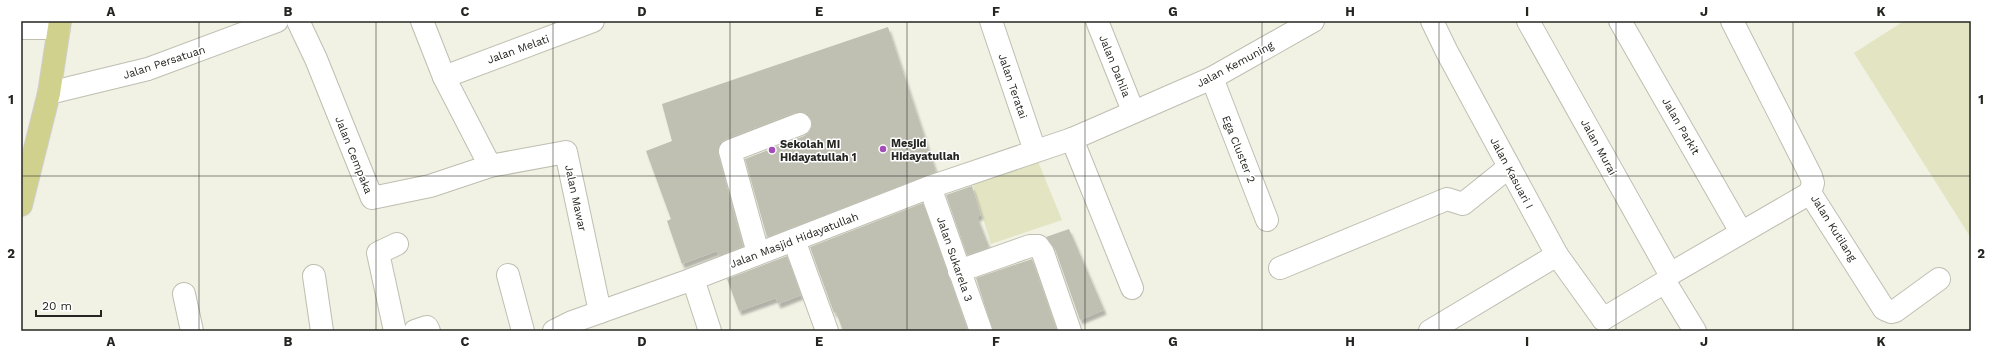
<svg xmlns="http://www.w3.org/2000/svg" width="1992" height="352" font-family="'Work Sans',sans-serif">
  <defs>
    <filter id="shadow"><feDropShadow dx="2.5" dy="4.5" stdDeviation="1" flood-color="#0004"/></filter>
  </defs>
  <rect width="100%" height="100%" fill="#f1f1e4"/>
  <g fill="#e3e5c2">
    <path d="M1904 21H1971V238L1854 53Z"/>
    <path d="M1035 154 1062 220 991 244 970 177Z"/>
  </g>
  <g fill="#bfbfb2" filter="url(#shadow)">
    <path d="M888 27 936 172 767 237 745 159 804 136 809 132 812 126 811 119 808 114 802 112H796L726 139 720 143 718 154 743 246 719 256 717 251 682 264 667 221 671 219 646 151 672 141 662 104Z"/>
    <path d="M972 186 981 215 977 217 989 247 967 255 946 195Z"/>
    <path d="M923 203 968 331H843L836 312 834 313 810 247Z"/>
    <path d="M1069 229 1104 310 1080 320 1055 249 1046 237Z"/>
    <path d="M787 256 801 295 778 304 776 298 739 311 727 279Z"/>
    <path d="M1032 259 1057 331H993L976 278Z"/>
  </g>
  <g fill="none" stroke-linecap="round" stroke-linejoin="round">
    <defs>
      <g id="minor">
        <path d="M298 21 316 59 372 198 430 186 490 166"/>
        <path d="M422 21 444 77 490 166 566 152 600 312"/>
        <path d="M991 21 1035 151"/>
        <path d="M1097 21 1133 111"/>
        <path d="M1432 21 1447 52 1557 255 1603 319"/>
        <path d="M1528 21 1670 274"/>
        <path d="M1620 21 1741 232"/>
        <path d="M1732 21 1811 176 1813 183 1810 193 1884 309 1891 312 1895 311 1939 279"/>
        <path d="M21 28H59"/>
        <path d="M444 77 593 21"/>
        <path d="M1212 78 1267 220"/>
        <path d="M49 93 148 69 277 21"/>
        <path d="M1072 139 1132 288"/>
        <path d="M930 187 981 331"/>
        <path d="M794 240 827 331"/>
        <path d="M758 253 730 151 800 124"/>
        <path d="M1280 268 1447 199 1463 204 1509 167"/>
        <path d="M959 271 1030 246H1038L1043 253 1070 331"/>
        <path d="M508 275 523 331"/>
        <path d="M314 276 322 331"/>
        <path d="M693 279 710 331"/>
        <path d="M1665 282 1695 331"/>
        <path d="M184 294 192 331"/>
        <path d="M1603 319 1665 282 1670 274 1810 193"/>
        <path d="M395 331 378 253 397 244"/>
        <path d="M415 331 427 327 429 331"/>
        <path d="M554 331 572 322 693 279 930 187 1072 139 1212 78 1313 21"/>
        <path d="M1430 331 1557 255"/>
      </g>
      <path id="major" d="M21 205 49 93 60 21"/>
    </defs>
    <use href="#minor" stroke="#bebfb1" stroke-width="24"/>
    <use href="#major" stroke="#cfcfce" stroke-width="24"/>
    <use href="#minor" stroke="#fff" stroke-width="22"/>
    <use href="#major" stroke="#d1d18e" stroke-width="22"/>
  </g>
  <path fill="none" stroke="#252621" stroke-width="1" stroke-opacity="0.55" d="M199 21V331M376 21V331M553 21V331M730 21V331M907 21V331M1085 21V331M1262 21V331M1439 21V331M1616 21V331M1793 21V331M21 176H1971"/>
  <g fill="#a44cb9" stroke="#fff" stroke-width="1.5">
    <circle cx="883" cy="149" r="4"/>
    <circle cx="772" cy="150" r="4"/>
  </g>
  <g text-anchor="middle" stroke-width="3" stroke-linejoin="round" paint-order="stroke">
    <g font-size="11" fill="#252621" stroke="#fff">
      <text transform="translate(518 49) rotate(-20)" y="4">Jalan Melati</text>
      <text transform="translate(164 62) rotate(-18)" y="4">Jalan Persatuan</text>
      <text transform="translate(1235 64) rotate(-28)" y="4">Jalan Kemuning</text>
      <text transform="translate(1115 66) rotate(68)" y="4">Jalan Dahlia</text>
      <text transform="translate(1013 86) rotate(71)" y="4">Jalan Teratai</text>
      <text transform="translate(1681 126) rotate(60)" y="4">Jalan Parkit</text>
      <text transform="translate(1599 147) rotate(61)" y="4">Jalan Murai</text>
      <text transform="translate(1239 149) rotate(68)" y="4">Ega Cluster 2</text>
      <text transform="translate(354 155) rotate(68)" y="4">Jalan Cempaka</text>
      <text transform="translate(1512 173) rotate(62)" y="4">Jalan Kasuari I</text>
      <text transform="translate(576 198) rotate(78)" y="4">Jalan Mawar</text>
      <text transform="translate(1834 228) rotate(58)" y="4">Jalan Kutilang</text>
      <text transform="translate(794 240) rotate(-21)" y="4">Jalan Masjid Hidayatullah</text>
      <text transform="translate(955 259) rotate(71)" y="4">Jalan Sukarela 3</text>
    </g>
    <g font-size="11" font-weight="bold" fill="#252621" stroke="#fff" text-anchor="start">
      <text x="891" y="147">Mesjid<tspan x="891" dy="13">Hidayatullah</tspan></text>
      <text x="780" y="148">Sekolah MI<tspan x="780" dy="13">Hidayatullah 1</tspan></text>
    </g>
  </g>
  <rect width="1992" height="352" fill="none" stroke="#ffffff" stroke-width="44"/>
  <path d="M36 310v6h65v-6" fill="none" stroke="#252621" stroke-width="2"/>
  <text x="42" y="310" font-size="12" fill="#252621" stroke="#ffffff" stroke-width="3" paint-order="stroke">20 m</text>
  <rect x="22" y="22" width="1948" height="308" fill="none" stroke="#252621" stroke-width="1.5"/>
  <g font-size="13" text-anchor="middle" font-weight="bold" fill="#252621">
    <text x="111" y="16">A</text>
    <text x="288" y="16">B</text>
    <text x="465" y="16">C</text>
    <text x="642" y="16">D</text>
    <text x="819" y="16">E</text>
    <text x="996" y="16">F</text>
    <text x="1173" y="16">G</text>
    <text x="1350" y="16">H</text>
    <text x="1527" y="16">I</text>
    <text x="1704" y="16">J</text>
    <text x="1881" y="16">K</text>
    <text x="11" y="104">1</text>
    <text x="1981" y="104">1</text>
    <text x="11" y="258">2</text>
    <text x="1981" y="258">2</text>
    <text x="111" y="346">A</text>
    <text x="288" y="346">B</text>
    <text x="465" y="346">C</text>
    <text x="642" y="346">D</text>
    <text x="819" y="346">E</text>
    <text x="996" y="346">F</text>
    <text x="1173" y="346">G</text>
    <text x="1350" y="346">H</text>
    <text x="1527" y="346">I</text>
    <text x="1704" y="346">J</text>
    <text x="1881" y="346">K</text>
  </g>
</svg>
